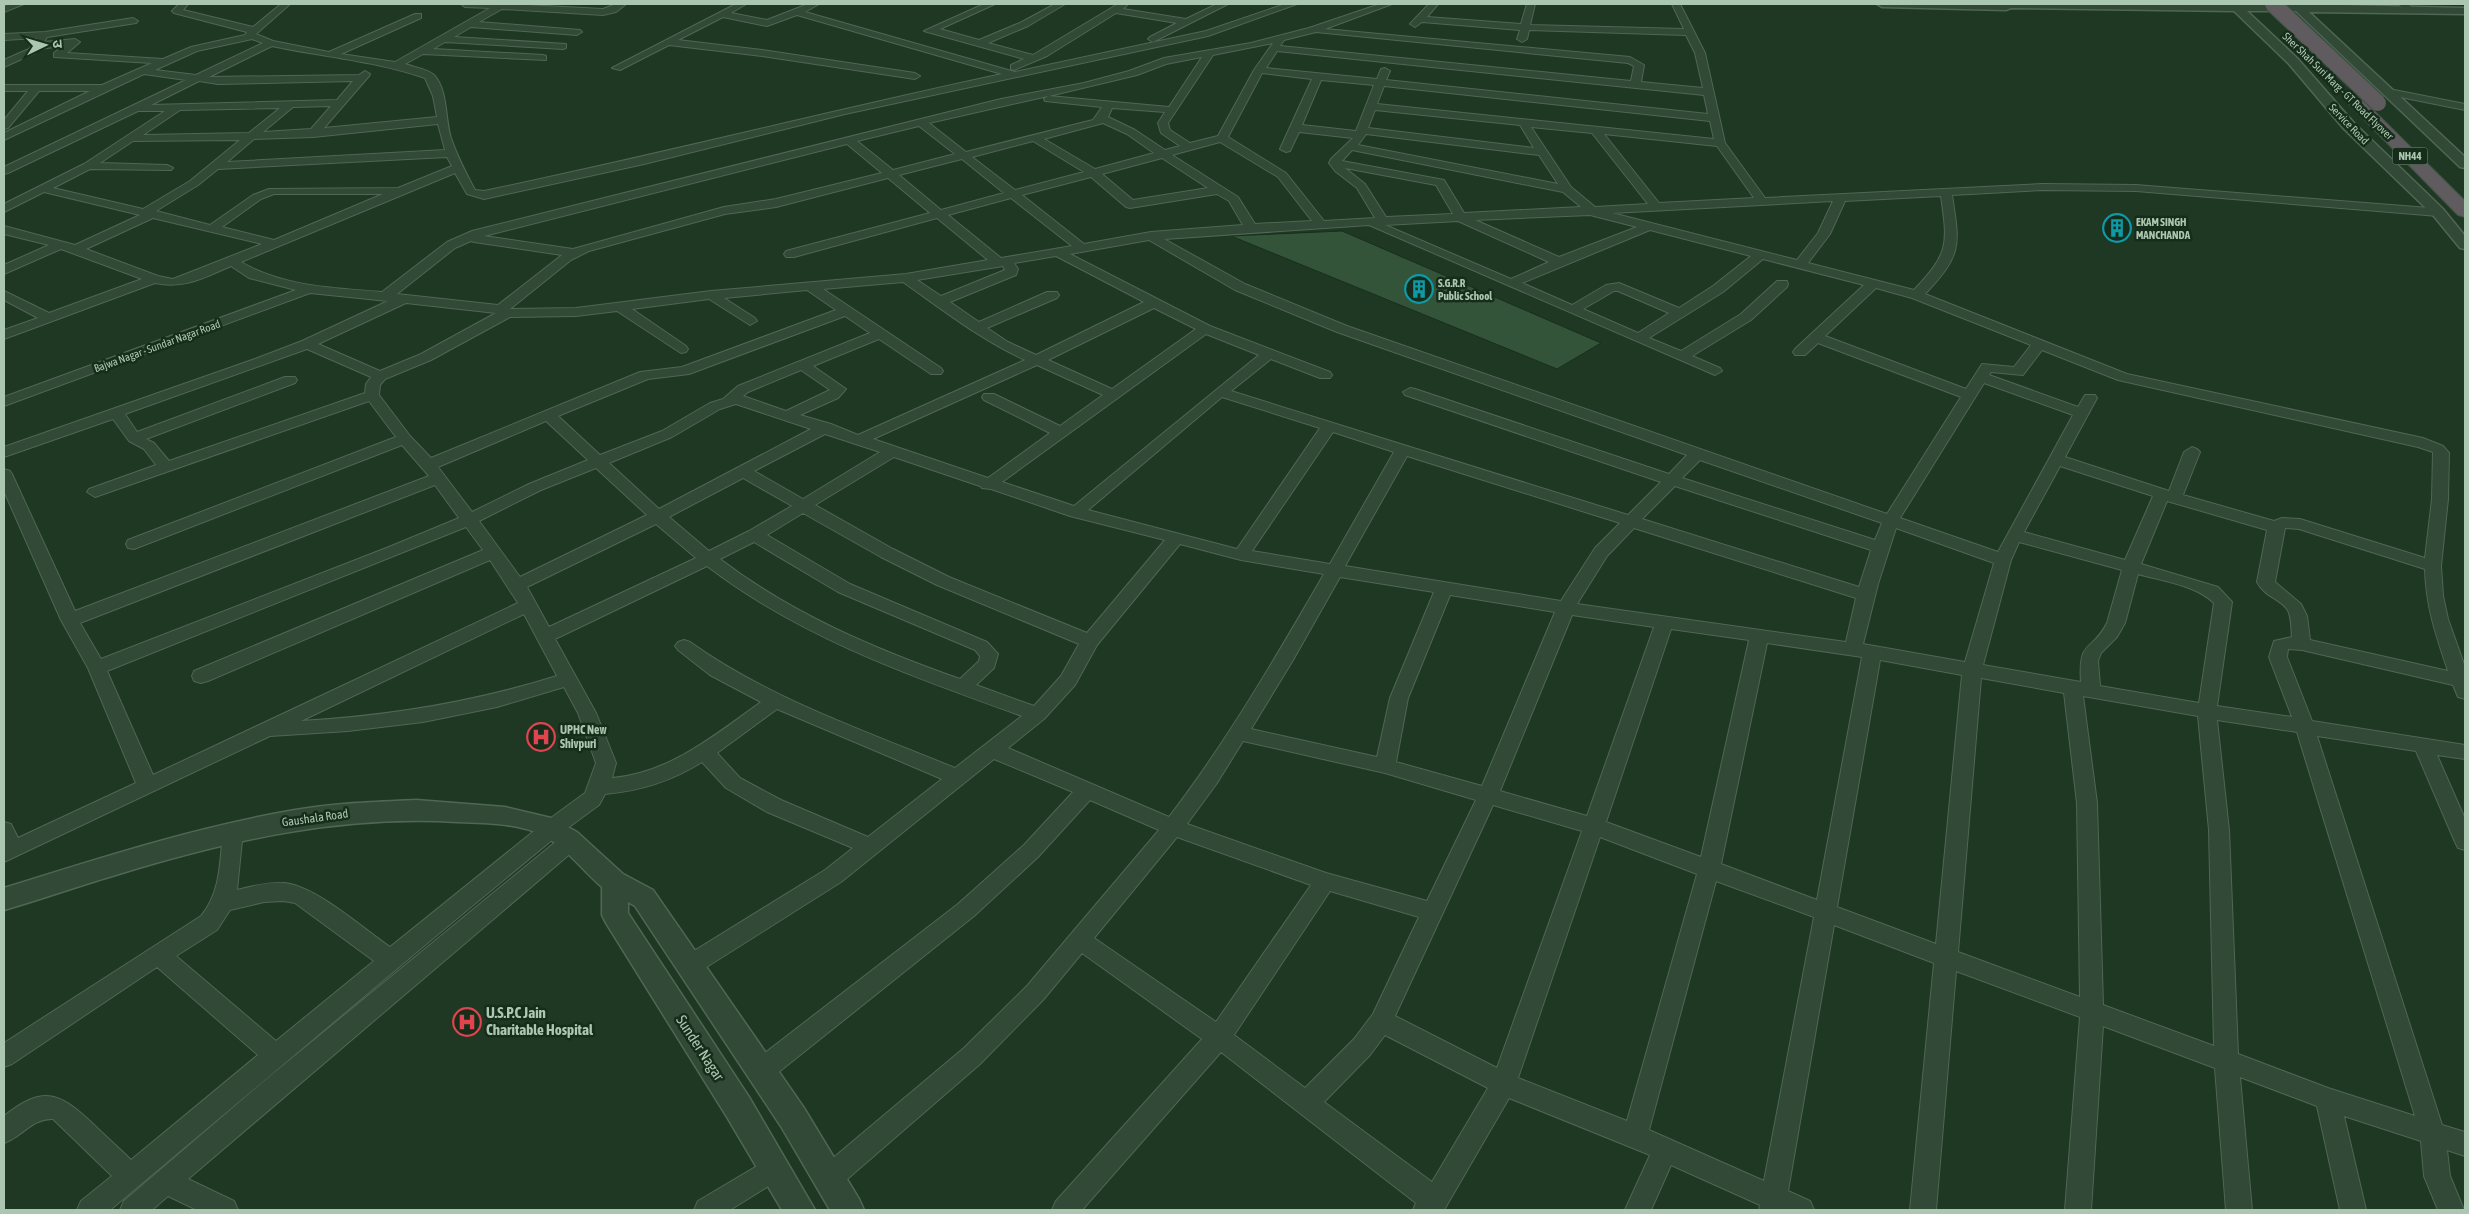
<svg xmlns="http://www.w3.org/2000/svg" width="2469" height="1214" font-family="'Asap Condensed','Noto Sans Devanagari',sans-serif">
  <rect width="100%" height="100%" fill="#1e3823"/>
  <path fill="#34543a" stroke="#192f1d" d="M1342 231 1601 343 1557 369 1231 236Z"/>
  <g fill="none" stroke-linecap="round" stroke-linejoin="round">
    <defs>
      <g id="minor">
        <path d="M11 4H24L4 12V6Z"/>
        <path d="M179 4H188L183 10 253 27 281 4H290L256 34 273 41 329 52 415 14H421V18L341 54 395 62 490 8 465 7 461 4H507L603 9 616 4H626L616 12 603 15 502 9 479 22 580 30 582 32 577 35 471 27 454 37 566 44V48L563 49 445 42 433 49 543 55 546 56V60L423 54 405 64C413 67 428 69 434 75 448 90 445 119 451 138 457 156 466 173 475 190L484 191C657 155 829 111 1002 74L797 15 767 26 723 17 678 40 762 50 915 73 920 76 915 79 762 56 669 45 620 70 612 68 736 4H746L731 13 767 20 808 4H819L805 12 1015 72 1206 31 1285 4H1297L1208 36 845 114 644 164 484 199 467 194 455 173 241 262C283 287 335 288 382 292L447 242 472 231 1001 99 1084 83 1129 71 1164 58 1251 43 1309 28 1380 4H1392L1325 29 1630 57 1644 65 1641 82 1703 88 1695 53 1686 35 1529 30 1527 39 1522 42 1517 39 1520 30 1422 22 1415 27 1410 24 1429 4H1438L1427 17 1521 24 1527 4H1535L1530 25 1684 29 1672 4H1680L1705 53 1725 143 1765 198 2042 184 2136 185 2442 209 2444 212 2438 216 2136 191 2042 190 1952 195C1960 246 1962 255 1925 294L2127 374 2423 438 2443 446 2449 453 2448 499 2441 566 2443 596 2448 619 2465 667V699L2458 697 2453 685 2302 650 2288 649 2287 657 2312 721 2465 745V759L2437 755 2465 819V850L2458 848 2455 842 2416 751 2317 736 2442 1125 2465 1132V1156L2447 1150 2450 1176 2464 1210H2438L2424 1176 2421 1141 2344 1116 2366 1210H2340L2317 1106 2240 1077 2252 1210H2226L2215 1068 2103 1026 2091 1210H2065L2080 1017 1956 971 1936 1210H1910L1934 963 1834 925 1788 1191 1810 1201 1814 1210H1759L1760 1205 1671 1165 1651 1210H1625L1650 1155 1509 1098 1444 1210H1413L1416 1203 1221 1052 1082 1210H1052L1056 1201 1202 1039 1082 953 1043 1000 980 1064 838 1187 829 1190 820 1187 816 1178 820 1169 964 1048 1027 986 1159 830 1090 800 1038 857 974 916 770 1079 761 1082 752 1079 749 1071 752 1063 958 904 1024 845 1073 792 994 759 841 882 697 973 689 976 681 973 678 966 681 959 825 870 853 848 767 812 726 788 702 762C672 781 640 791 605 794L599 805 558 835 431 940 110 1210H77L81 1201 112 1176 53 1119C32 1118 22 1137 4 1143V1116C42 1086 58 1091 91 1122 104 1135 118 1147 131 1160L258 1055 157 967 12 1064 4 1067V1043L201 916C221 892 220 861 223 831L226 825 233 823 240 825 243 831 237 890C252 886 268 882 284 883 316 886 362 928 390 947L544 823 585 793 596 763 578 713 564 687 497 707 423 722 348 731 270 736 4 862V822L11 824 18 838 136 783 88 668 61 620 4 491V469L10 471 12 474 75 611 429 476 402 445 134 549 128 548 126 544 128 540 396 437 369 401 95 497 87 492 89 489 156 465 144 449 129 441 113 419 4 457V447L255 359 302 341 388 301 310 293 4 406V397L296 290 249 278 231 266C203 278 185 289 155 283L4 339V330L38 318 4 300V291L49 313 142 279 61 249 4 274V265L49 245 4 234V226L75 245 140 215 44 192 4 212V204L84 164 165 111H138L8 173 4 174V167L186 80 144 74 4 140V133L90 91H39L8 128 4 129V120L28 91H4V85H102L152 63 54 57V53L63 46 39 49 35 53 4 67V60L29 49 37 38 4 40V34L45 32 133 18 138 21 136 23 47 37 44 42 75 39 80 42 67 53 163 59 191 47 245 35 247 32 174 13 172 11ZM1316 32 1628 63 1634 66 1631 81 1280 46 1284 40ZM252 39 263 43 196 75 155 70 197 51ZM1273 43 1254 70 1218 136 1190 143 1170 130 1168 123 1213 55ZM272 46C323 57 376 61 425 78L433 96 437 117 324 128 369 76 370 74 365 71 359 75 209 77ZM1277 51 1704 95 1708 114 1386 80 1390 71 1385 68 1381 69 1377 79 1266 68ZM1202 57 1169 107 1049 96 1137 75 1166 64ZM1262 73 1312 79 1280 149 1286 152 1290 151 1299 132 1353 138 1331 159 1329 163 1335 171 1357 188 1375 218 1324 221 1286 173 1228 137ZM1321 80 1374 85 1356 131 1302 125ZM199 81 218 84 353 81 337 100 151 105ZM1384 86 1710 121 1714 139 1377 104ZM1048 96 1044 99 1045 101 1102 107 1093 120 966 152 929 123ZM331 106 311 129 263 132 293 107ZM280 108 249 133 143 135 180 110ZM1112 108 1165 112 1158 123 1161 133 1180 146 1165 150 1135 130 1108 117ZM1375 110 1520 125 1534 148 1368 128ZM1103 123 1127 134 1154 153 1095 169 1044 139ZM438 124 445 150 227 162 254 139 313 137ZM919 126 955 154 893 170 857 141ZM1531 127 1592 133 1648 204 1595 207 1571 187ZM1366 134 1539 155 1558 184 1358 145ZM1604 134 1717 146 1754 198 1659 203ZM240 140 190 181 143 209 53 188 90 169 171 170 173 168 167 165 100 163 133 141ZM1033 141 1084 172 1015 190 972 157ZM1220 142 1278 177 1312 221 1255 224 1238 197 1172 155ZM847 144 882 173 776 199 724 207 573 249 484 236ZM1352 150 1563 192 1581 207 1464 213 1444 180 1342 161ZM447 157 452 166 398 188 269 189 253 195 210 225 156 211 198 185 218 169ZM1162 158 1208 188 1133 200 1102 174ZM962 159 1004 193 941 210 899 175ZM1345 168 1436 185 1453 214 1386 217 1365 184ZM1091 177 1126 207 1130 208 1217 194 1229 201 1243 225 1151 232 1084 244 1022 195ZM888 178 930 213 786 251 784 254 786 257H794L937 218 988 260 906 274 711 291 576 308 510 309 571 260 589 251 725 214 776 207ZM274 194H383L274 240 222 227 261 199ZM1941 196C1948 245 1949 253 1914 290L1808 263 1830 234 1845 201ZM1011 198 1072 246 1001 258 948 215ZM1833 201 1818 233 1797 260 1612 213ZM1590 215 1637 227 1559 257 1475 220ZM153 218 262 244 173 279 158 276 86 249ZM1458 221 1549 262 1511 279 1385 225ZM1369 225 1715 375 1722 371 1720 368 1692 356 1751 320 1787 287 1788 284 1787 281H1777L1741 314 1681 351 1649 338 1723 292 1763 259 1864 285 1795 349 1793 352 1795 355H1805L1818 343 1961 397 1887 514 1347 326 1245 284 1164 239ZM1650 230 1751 256 1713 286 1679 308 1619 283 1606 285 1572 305 1522 283ZM1149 240 1235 290 1337 332 1687 455 1669 474 1415 389 1410 388 1403 392 1405 395 1661 482 1628 515 1231 391 1271 359 1320 378H1330L1332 375 1330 372 1210 326 1070 254ZM471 241 474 242 562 255 498 305 397 294 455 248ZM1056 256 1144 302 1036 355 1008 342 987 328 1057 298 1059 295 1057 292H1047L979 322 950 302 1016 275 1018 269 1014 263ZM1003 266 1005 270 941 296 917 280ZM903 282C943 310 981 340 1025 360L858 435 831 424 800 415 838 398 846 389 813 366 879 339 931 374H941L943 371 941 368 823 289ZM1876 288 1912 298 2031 345 2014 367 1982 364 1966 389 1825 336ZM807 290 836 310 682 367 640 372 431 458 410 436 379 395 380 385 385 379 431 360 510 317 576 316 617 311 681 353 686 352 688 349 686 346 632 309 709 299 750 325 757 321 755 318 724 298ZM1614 291H1618L1669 313 1638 333 1583 309ZM406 303 496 313 421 354 380 371 318 344ZM1154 308 1196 329 1112 389 1048 360ZM845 316 870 333 738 386 723 399 710 403 662 431 600 455 558 416 648 379 689 374ZM1206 334 1259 355 1074 506 1002 482ZM307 349 371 377 366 384 365 393 169 461 154 443 146 439 295 383 297 380 295 377H285L137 432 125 414ZM2042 350 2118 380 2418 447 2433 452 2432 499 2425 558 2300 519 2282 518 2274 521 2183 495 2200 452 2197 449 2192 447 2184 452 2169 491 2065 457 2097 398 2095 395H2085L2078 407 1989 375 1991 372 2023 375ZM1037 365 1103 395 1060 426 994 394H984L982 397 984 400 1050 433 988 478 873 439ZM801 370 830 390 786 411 743 396 748 392ZM1984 383 2073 415 1998 552 1900 518ZM1222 397 1320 428 1237 549 1088 510ZM736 404 811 429 659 509 609 463 672 437 720 409ZM546 421 588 460 529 484 472 512 438 467ZM1333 432 1394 452 1330 564 1252 551ZM825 434 880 452 803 499 754 471ZM1407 456 1620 523 1595 548 1561 601 1345 566ZM894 457 980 486 982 488 991 489 1070 516 1165 540 1087 633 949 577 893 549 815 505ZM1700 460 1882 523 1875 540 1682 478ZM2060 466 2153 496 2125 560 2024 532ZM596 468 647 515 520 577 479 521 541 490ZM743 478 792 506 749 531 709 551 669 517ZM435 485 459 518 389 547 101 659 80 623ZM1675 486 1871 550 1859 587 1642 519ZM2167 501 2267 530 2257 582C2265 597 2279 598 2287 609 2292 616 2291 629 2292 637L2274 641 2269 657 2292 717 2217 706 2232 602 2218 587 2141 564ZM803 513 881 557 937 585 1079 644 1061 676 1034 706 976 685 994 668 998 654 987 642 850 584 767 535ZM656 524 696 558 549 627 527 587ZM466 527 483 550 194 671 192 676 194 681 201 683 208 681 490 560 518 603 153 775 107 671ZM1634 528 1856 598 1846 642 1577 604 1607 556ZM1896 528 1994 563 1965 662 1863 644 1878 584ZM2285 528 2299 529 2425 569C2426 607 2436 635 2448 671L2310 640 2307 616 2301 604 2275 582ZM754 542 838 592 975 650 980 656 979 661 960 679C875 649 792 614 720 559ZM2019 542 2122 570 2107 623C2092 653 2078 638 2081 682L1983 665 2011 560ZM1180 544 1241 560 1324 574C1276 657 1228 740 1169 817L1008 748 1044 719 1075 685 1097 645ZM707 566C801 638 912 676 1022 716L955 768C865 731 770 699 690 642L684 640 678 642 675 646 678 650 710 675 761 702C715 735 670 773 612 778L616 763 596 713 555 639ZM2138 574C2162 581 2196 585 2214 603L2199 703 2100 686 2098 661 2101 653 2117 637 2125 623ZM1340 577 1434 592 1390 698 1377 757 1251 729 1293 660ZM1450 595 1555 612 1482 786 1396 762 1408 698ZM524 614 557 676C474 702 388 716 301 721ZM1572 615 1654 627 1587 816 1500 791ZM1671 629 1749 640 1701 857 1606 822ZM1767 643 1862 657 1817 900 1721 864ZM1880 660 1962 675 1936 944 1837 907ZM1981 678 2064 693 2077 803 2080 997 1958 952ZM2083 696 2198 716 2209 830 2214 1046 2103 1005 2097 803ZM777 709 942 779 868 837 781 800 740 778 717 753ZM2217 720 2297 732 2415 1116 2328 1088 2238 1054 2229 830ZM1243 741 1385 773 1476 800 1427 901 1326 873 1187 824 1217 783ZM1493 805 1582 831 1497 1068 1395 1016ZM1177 837 1311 885 1216 1022 1094 938ZM1600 837 1697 874 1627 1121 1518 1078ZM1716 881 1814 917 1764 1181 1649 1130ZM1330 891 1419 917 1373 1014 1354 1039 1305 1088 1234 1035ZM283 901 295 903 374 961 276 1041 176 956 217 930 230 910 264 902ZM1385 1035 1488 1088 1432 1182 1324 1102 1370 1055Z"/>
        <path d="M984 4H995L940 29 979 40 1022 22 1055 4H1065L1028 26 988 43 1033 55 1118 4H1128L1123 9 1186 19 1217 4H1228L1153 42 1148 39 1150 37 1177 23 1116 13 1047 56 1014 70 1011 69V65L1024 59 924 31Z"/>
        <path d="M2398 4H2408L2414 9 2406 11Z"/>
        <path d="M2389 89 2465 104V110L2385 94 2384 92Z"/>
        <path d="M571 833 578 835 581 841 578 847 188 1179 234 1201 238 1210H197L168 1196 152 1210H120L124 1201 263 1082 564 835Z"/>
        <path d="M774 1156 783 1159 787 1168 783 1177 730 1210H694L698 1201Z"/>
      </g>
      <g id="tertiary">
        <path d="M1877 4H2300L2465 8V14L2309 12 2465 157V168L2460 167 2296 11H2247L2297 58 2354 123 2443 209 2465 236V249L2460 248 2433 215 2344 129 2289 64 2234 11 2011 8 2006 10 1882 7Z"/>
        <path d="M416 800 505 807 551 818 577 832 623 874 653 890 804 1108 859 1199 864 1210H830L782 1128 635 906 628 902V913L749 1097 815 1210H782L727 1117 606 923 602 915V887C582 870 566 847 542 835 518 823 484 823 457 822 341 815 230 840 119 874 81 885 42 899 4 910V888C100 858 196 827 295 810 335 803 375 802 416 800Z"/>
      </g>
      <path id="trunk" d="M2355 96 2361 98 2465 201V217L2458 215 2349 104 2347 101 2349 98Z"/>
    </defs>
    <use href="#minor" stroke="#4f6754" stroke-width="2"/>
    <use href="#tertiary" stroke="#4f6754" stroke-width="3"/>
    <use href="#trunk" stroke="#3c5341" stroke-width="2"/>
    <use href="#minor" fill="#314936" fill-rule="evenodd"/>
    <use href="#tertiary" fill="#314936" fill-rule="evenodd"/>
    <use href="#trunk" fill="#5f5b5e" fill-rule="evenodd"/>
    <defs>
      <path id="trunk-bridge" d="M2273 4 2378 103"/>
    </defs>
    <use href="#trunk-bridge" stroke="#3c5341" stroke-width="18" stroke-linecap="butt"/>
    <use href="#trunk-bridge" stroke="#5f5b5e" stroke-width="16"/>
  </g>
  <defs>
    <symbol id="building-ring" viewBox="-11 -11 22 22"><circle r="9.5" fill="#172d1b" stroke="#0f9aa8" stroke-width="1.5"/><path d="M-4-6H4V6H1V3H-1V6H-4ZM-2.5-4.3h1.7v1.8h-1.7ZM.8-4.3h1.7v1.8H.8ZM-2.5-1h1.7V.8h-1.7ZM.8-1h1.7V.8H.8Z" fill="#0f9aa8"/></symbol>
    <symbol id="hospital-ring" viewBox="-11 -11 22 22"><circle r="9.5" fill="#172d1b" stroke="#e0444e" stroke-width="1.5"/><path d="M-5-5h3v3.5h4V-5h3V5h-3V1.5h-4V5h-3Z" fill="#e0444e"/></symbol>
  </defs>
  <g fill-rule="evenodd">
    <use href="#building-ring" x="2101" y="212" width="32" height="32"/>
    <use href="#building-ring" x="1403" y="273" width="32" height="32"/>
    <use href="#hospital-ring" x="525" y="721" width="32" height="32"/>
    <use href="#hospital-ring" x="451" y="1006" width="32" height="32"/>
  </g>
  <g text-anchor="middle" stroke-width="5" stroke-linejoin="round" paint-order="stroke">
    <g font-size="11" fill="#abc6b1" stroke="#172d1b">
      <text transform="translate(2338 86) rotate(44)" y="4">Sher Shah Suri Marg - GT Road Flyover</text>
      <text transform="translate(2349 124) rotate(46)" y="4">Service Road</text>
      <text transform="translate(157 346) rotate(-20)" y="4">Bajwa Nagar - Sundar Nagar Road</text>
    </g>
    <rect fill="#172d1b" stroke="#7f9884" stroke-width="1" x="2392.5" y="147.5" width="35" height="17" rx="4"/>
    <g font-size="11" font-weight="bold" fill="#abc6b1">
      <text x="2410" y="160">NH44</text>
    </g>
    <g font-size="11" font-weight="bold" fill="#abc6b1" stroke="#172d1b" text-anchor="start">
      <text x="2136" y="226">EKAM SINGH<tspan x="2136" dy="13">MANCHANDA</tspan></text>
      <text x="1438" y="287">S.G.R.R<tspan x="1438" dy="13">Public School</tspan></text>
    </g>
    <g font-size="12" font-weight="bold" fill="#abc6b1" stroke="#172d1b" text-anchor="start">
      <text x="560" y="734">UPHC New<tspan x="560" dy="14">Shivpuri</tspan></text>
    </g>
    <g font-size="12" fill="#abc6b1" stroke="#172d1b">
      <text transform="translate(315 818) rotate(-8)" y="4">Gaushala Road</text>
    </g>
    <g font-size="15" font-weight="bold" fill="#abc6b1" stroke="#172d1b" text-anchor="start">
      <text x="486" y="1018">U.S.P.C Jain<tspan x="486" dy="17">Charitable Hospital</tspan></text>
    </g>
    <g font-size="15" fill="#abc6b1" stroke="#172d1b">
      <text transform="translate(700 1048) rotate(57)" y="5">Sunder Nagar</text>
    </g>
  </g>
  <rect width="2469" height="1214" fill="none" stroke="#abc6b1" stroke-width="10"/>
  <g transform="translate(45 45) rotate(85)" stroke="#172d1b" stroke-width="4" paint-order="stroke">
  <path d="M0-4L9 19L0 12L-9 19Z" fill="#abc6b1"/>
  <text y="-8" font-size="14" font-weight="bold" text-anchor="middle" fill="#abc6b1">उ</text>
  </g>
</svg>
